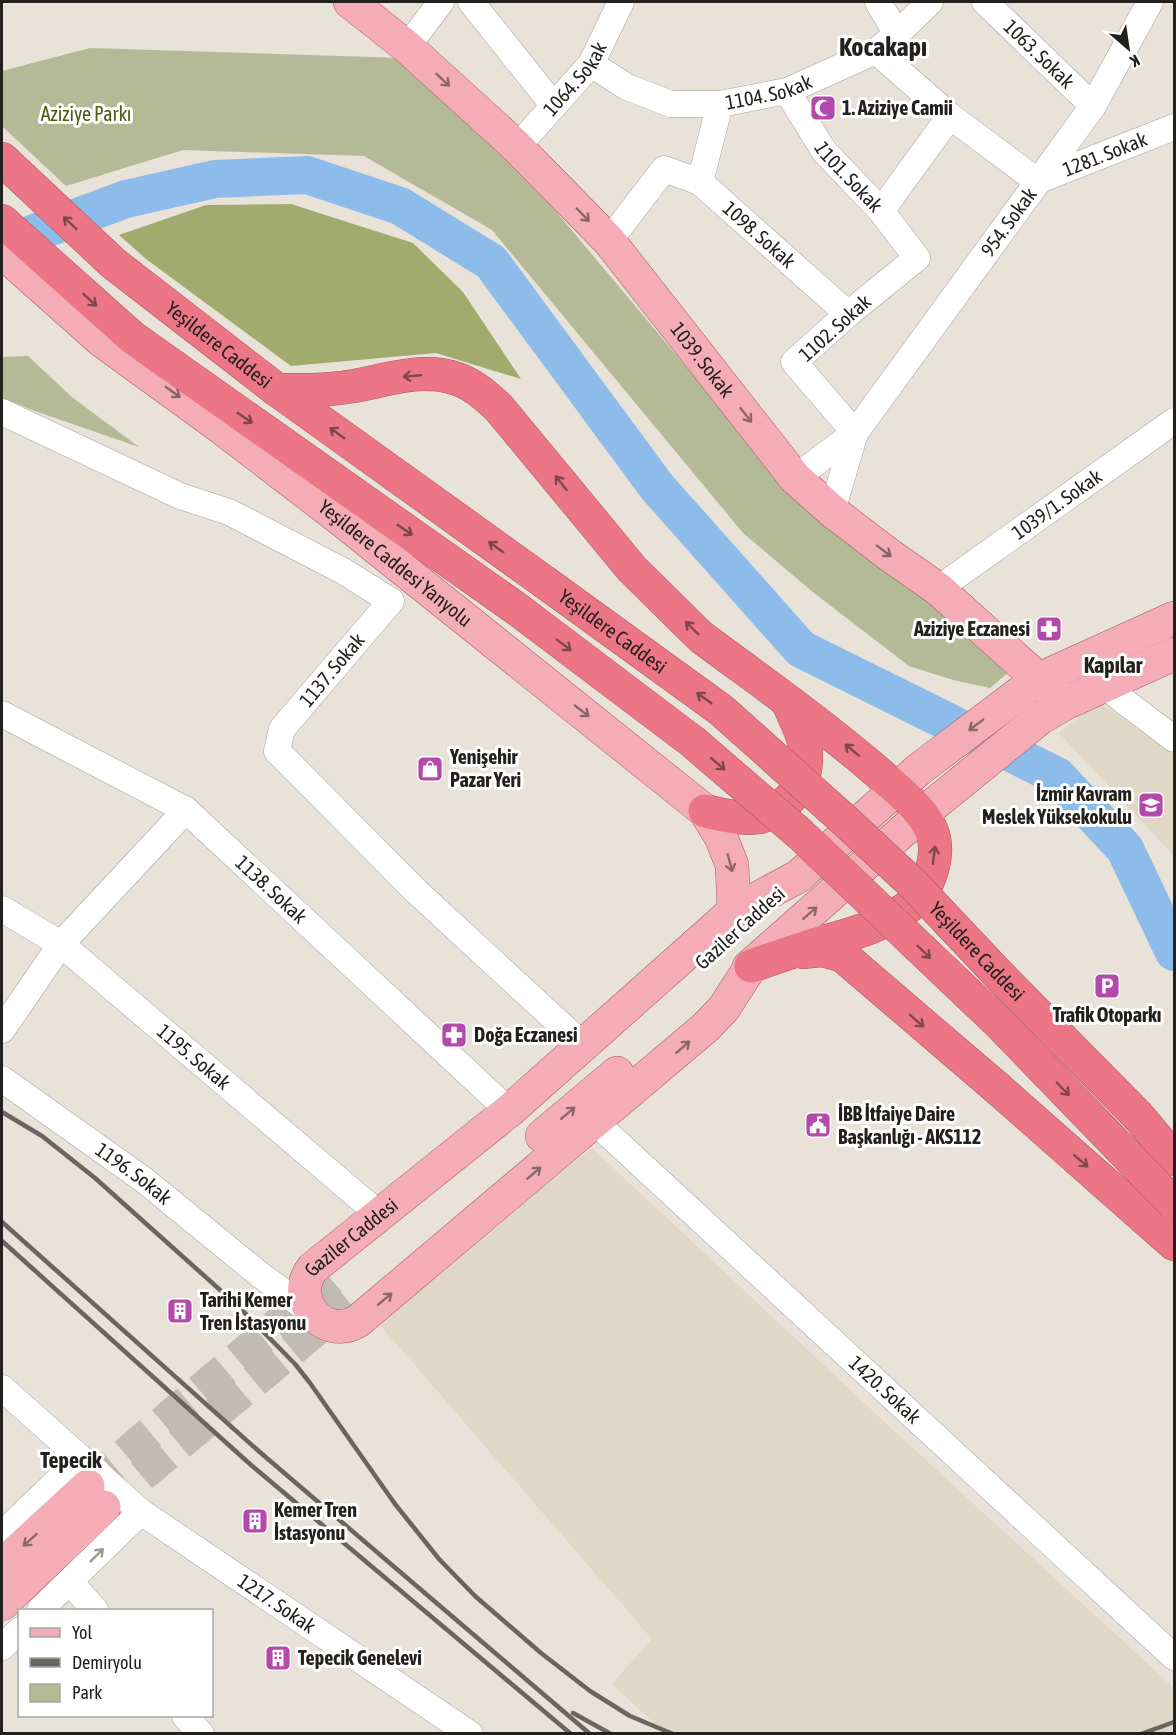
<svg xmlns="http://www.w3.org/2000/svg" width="1176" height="1735" font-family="'Asap Condensed',sans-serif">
  <rect width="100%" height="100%" fill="#e8e2d8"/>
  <g fill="#e1d7c6">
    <path d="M1098 701 1174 754V856L1059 733Z"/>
    <path d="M592 1148 891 1428 1174 1688V1733H664L612 1684 652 1639 374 1318Z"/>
  </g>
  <g fill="#b4ba96">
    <path d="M90 48 402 58 538 190 755 449 930 599 1010 671 990 688 953 680 909 666 814 593 743 533 492 230 364 156 183 150 66 186 2 126V71Z"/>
    <path d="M28 356 73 398 139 447 35 411 2 398V357Z"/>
  </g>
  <path fill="#a1ab6e" d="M291 204 413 243 463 292 521 379 436 353 291 366 146 259 119 235 206 205Z"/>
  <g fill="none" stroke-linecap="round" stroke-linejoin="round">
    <path stroke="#8ebcea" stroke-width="38" d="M2 245 126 199 215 179 307 175 400 206 491 262 657 487 801 649 1057 776 1125 849 1174 952"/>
    <g stroke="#c1bbb3" stroke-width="33" stroke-dasharray="33 16" stroke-linecap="butt">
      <path d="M88 1486 331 1279"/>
      <path d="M104 1507 349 1302"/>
    </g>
    <defs>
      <g id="minor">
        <path d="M471 2 554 106"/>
        <path d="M878 2 897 34"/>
        <path id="s1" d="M985 2 1093 106"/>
        <path d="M407 47 441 2"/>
        <path id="s2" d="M876 51 950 116 1037 181 1174 127"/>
        <path id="s3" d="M591 64 627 87 671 104H720L787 91 876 51 897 34 930 2"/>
        <path id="s4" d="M787 91 824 151 881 211 917 258 848 314 794 362 855 433"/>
        <path id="s5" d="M517 147 591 64 621 2"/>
        <path d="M700 182 720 104"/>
        <path d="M881 211 950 116"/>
        <path id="s6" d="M609 241 664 169 700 182 848 314"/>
        <path d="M2 412 180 496 229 512 343 571 391 601 282 729 277 751 417 892 584 1046"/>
        <path id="s7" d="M795 478 855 433 1093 106 1150 2"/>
        <path d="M832 511 855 433"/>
        <path id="s8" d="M938 589 1174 421"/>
        <path d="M1103 685 1174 739"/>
        <path id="s9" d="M2 714 186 810 509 1111"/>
        <path id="s10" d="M2 909 61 944 380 1215"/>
        <path d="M2 1030 61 944 186 810"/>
        <path id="s11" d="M2 1079 144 1180 259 1274 314 1314"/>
        <path id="s12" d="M594 1121 1174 1657"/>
        <path id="s13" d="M2 1388 141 1512 470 1734"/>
        <path d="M2 1534 70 1469 81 1464 97 1472"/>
        <path d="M70 1582 95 1610"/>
        <path d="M40 1610 141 1512"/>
        <path d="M2 1647 20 1630"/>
        <path d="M185 1716 201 1734"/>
      </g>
      <g id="major">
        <path id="s14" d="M350 2 407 47 517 147 609 241 795 478 832 511 888 554 938 589 1054 693"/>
        <path id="s15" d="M2 252 102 341 219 426 339 518 705 811 721 837 732 865 734 911"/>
        <path d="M801 874 918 770 1037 680 1174 618"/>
        <path id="s16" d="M751 966 724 1008 706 1027 358 1321C324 1342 288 1298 313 1268L509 1111 734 911 799 876"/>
        <path d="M749 967 922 814 1039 719 1066 703 1174 654"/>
        <path d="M542 1136 617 1073"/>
        <path d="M2 1565 88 1486"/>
        <path d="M2 1604 104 1507"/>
      </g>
      <g id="highway">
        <path id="s17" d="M2 159 113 263 277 390 543 581"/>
        <path d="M2 221 133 338 517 609"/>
        <path d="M277 390C300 390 323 391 347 387 383 382 421 366 457 379 473 384 487 397 499 408L632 569 701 637C759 680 819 722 875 770 894 787 919 805 931 829 942 854 929 891 908 907 881 927 851 934 820 943 797 950 774 958 751 966"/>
        <path d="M705 811C723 815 742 820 760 817 765 816 769 813 773 811 796 798 807 781 806 755 806 737 794 718 788 702"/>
        <path d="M803 952 823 950 843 956 996 1087 1174 1244"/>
        <path d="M1139 1117 1174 1159"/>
      </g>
    </defs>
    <use href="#minor" stroke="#a9a49a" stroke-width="27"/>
    <use href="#major" stroke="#a65861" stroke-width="34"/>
    <use href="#highway" stroke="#a65861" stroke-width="34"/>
    <use href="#minor" stroke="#fff" stroke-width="26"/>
    <use href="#major" stroke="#f4adb6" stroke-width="33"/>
    <use href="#highway" stroke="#ec7686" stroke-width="33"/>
    <g stroke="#69655f" stroke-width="4.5">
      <path d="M2 1112 42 1136 95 1178 238 1306 295 1364 310 1383 395 1504 439 1559 475 1596 541 1653 590 1691 630 1716 673 1734"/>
      <path d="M2 1222 262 1454 590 1734"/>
      <path d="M2 1241 251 1465 571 1734"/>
      <path d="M573 1713 611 1734"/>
      <path d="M1141 1734 1174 1722"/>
    </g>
    <defs>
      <g id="highway-bridge">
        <path id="s18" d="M543 581 721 710 842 818 913 884 997 973 1139 1117"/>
        <path d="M517 609 693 742 800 834 999 1023 1174 1204"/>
      </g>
    </defs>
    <use href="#highway-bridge" stroke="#a65861" stroke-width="34" stroke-linecap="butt"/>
    <use href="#highway-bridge" stroke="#ec7686" stroke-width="33"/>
  </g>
  <defs><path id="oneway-shaft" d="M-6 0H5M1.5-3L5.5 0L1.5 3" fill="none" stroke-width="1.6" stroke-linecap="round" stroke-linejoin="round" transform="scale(1.5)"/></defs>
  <g stroke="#8c676a">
    <use href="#oneway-shaft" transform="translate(443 80) rotate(43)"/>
    <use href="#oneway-shaft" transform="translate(583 215) rotate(46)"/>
    <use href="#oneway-shaft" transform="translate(173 392) rotate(36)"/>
    <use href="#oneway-shaft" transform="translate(746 415) rotate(52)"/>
    <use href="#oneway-shaft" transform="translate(884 551) rotate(37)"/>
    <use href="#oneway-shaft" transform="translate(582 711) rotate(38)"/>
    <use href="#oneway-shaft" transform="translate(976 725) rotate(143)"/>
    <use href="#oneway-shaft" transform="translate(730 863) rotate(75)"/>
    <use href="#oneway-shaft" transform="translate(810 913) rotate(-41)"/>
    <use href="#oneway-shaft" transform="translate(683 1047) rotate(-41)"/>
    <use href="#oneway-shaft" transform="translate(568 1113) rotate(-41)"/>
    <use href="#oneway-shaft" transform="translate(534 1173) rotate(-41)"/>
    <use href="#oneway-shaft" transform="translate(385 1299) rotate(-40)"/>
    <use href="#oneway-shaft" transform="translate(30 1540) rotate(138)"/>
  </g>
  <g stroke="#7d474c">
    <use href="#oneway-shaft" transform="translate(70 223) rotate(-137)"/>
    <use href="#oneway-shaft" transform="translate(90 300) rotate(42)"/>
    <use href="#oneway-shaft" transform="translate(412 376) rotate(175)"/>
    <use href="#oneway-shaft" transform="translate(245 418) rotate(35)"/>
    <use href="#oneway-shaft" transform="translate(337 433) rotate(-144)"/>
    <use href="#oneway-shaft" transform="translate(561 483) rotate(-128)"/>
    <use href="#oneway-shaft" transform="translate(405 530) rotate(35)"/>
    <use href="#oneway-shaft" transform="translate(496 547) rotate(-144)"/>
    <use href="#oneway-shaft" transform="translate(692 628) rotate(-136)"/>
    <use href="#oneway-shaft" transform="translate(564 645) rotate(37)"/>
    <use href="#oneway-shaft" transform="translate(704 698) rotate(-144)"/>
    <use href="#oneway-shaft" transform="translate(852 750) rotate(-141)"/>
    <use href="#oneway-shaft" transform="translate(718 764) rotate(41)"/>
    <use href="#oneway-shaft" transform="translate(934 855) rotate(-83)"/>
    <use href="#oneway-shaft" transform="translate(924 952) rotate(44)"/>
    <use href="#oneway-shaft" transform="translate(917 1021) rotate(41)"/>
    <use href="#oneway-shaft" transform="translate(1063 1089) rotate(46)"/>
    <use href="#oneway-shaft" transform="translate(1081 1161) rotate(41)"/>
  </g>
  <use stroke="#9c9b99" href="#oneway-shaft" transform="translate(97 1555) rotate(-45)"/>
  <defs>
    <symbol id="mosque-square" viewBox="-11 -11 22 22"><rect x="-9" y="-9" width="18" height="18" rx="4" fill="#b449ab" stroke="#fff"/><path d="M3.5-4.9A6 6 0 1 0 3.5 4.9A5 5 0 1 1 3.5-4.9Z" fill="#fff"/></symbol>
    <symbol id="pharmacy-square" viewBox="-11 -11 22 22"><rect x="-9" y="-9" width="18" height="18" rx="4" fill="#b449ab" stroke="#fff"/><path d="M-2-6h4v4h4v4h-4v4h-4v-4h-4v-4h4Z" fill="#fff"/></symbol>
    <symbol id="shop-square" viewBox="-11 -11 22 22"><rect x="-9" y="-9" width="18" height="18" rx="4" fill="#b449ab" stroke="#fff"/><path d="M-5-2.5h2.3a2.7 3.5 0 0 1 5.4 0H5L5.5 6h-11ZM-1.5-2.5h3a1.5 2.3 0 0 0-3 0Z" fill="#fff"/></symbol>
    <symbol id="university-square" viewBox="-11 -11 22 22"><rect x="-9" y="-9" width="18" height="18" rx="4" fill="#b449ab" stroke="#fff"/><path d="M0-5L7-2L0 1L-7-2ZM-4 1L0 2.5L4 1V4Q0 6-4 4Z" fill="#fff"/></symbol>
    <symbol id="parking-square" viewBox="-11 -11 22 22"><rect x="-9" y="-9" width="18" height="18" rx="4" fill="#b449ab" stroke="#fff"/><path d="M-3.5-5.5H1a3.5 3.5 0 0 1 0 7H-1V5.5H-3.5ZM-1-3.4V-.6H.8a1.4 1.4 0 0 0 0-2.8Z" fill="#fff"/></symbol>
    <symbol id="civic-square" viewBox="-11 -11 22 22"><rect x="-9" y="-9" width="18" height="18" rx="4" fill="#b449ab" stroke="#fff"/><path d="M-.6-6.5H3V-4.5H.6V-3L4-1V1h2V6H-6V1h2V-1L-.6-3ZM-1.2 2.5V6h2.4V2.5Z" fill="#fff"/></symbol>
    <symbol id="building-square" viewBox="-11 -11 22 22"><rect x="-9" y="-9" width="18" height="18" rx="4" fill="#b449ab" stroke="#fff"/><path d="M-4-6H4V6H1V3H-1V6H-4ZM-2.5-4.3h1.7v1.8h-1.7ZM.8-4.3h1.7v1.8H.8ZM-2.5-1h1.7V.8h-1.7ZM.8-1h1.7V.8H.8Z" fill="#fff"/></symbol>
  </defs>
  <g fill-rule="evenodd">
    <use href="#mosque-square" x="808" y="93" width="30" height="30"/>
    <use href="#pharmacy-square" x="1034" y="614" width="30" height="30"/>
    <use href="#shop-square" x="415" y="754" width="30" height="30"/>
    <use href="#university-square" x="1136" y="790" width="30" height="30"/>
    <use href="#parking-square" x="1092" y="971" width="30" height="30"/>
    <use href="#pharmacy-square" x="439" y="1020" width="30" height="30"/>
    <use href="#civic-square" x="803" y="1110" width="30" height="30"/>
    <use href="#building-square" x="165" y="1296" width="30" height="30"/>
    <use href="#building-square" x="240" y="1506" width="30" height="30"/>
    <use href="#building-square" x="263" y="1643" width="30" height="30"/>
  </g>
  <g text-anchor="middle" stroke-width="6" stroke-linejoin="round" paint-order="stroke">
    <g font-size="20" fill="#23211d" stroke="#fff">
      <text dy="7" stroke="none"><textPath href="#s1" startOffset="75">1063. Sokak</textPath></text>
      <text dy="7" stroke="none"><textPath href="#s5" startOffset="90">1064. Sokak</textPath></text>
      <text dy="7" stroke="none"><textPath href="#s3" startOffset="189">1104. Sokak</textPath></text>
      <text dy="7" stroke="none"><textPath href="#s2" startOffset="280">1281. Sokak</textPath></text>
      <text dy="7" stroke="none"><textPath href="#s4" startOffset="106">1101. Sokak</textPath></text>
      <text dy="7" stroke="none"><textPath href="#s7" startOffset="336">954. Sokak</textPath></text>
      <text dy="7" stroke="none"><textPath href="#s6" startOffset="208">1098. Sokak</textPath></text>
      <text transform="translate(835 328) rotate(-42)" y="7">1102. Sokak</text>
      <text dy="7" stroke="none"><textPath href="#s17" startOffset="286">Yeşildere Caddesi</textPath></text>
      <text dy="7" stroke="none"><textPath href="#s14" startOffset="504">1039. Sokak</textPath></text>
      <text dy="7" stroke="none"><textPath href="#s8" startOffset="146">1039/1. Sokak</textPath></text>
      <text dy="7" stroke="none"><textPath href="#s15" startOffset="502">Yeşildere Caddesi Yanyolu</textPath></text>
      <text dy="7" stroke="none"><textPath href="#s18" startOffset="86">Yeşildere Caddesi</textPath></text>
      <text transform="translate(332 670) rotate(-50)" y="7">1137. Sokak</text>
      <text dy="7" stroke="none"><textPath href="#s9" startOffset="324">1138. Sokak</textPath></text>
      <text transform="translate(740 928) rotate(-42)" y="7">Gaziler Caddesi</text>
      <text dy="7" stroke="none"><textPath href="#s18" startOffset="572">Yeşildere Caddesi</textPath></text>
      <text dy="7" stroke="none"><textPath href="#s10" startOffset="243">1195. Sokak</textPath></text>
      <text dy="7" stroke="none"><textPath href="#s11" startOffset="162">1196. Sokak</textPath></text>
      <text dy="7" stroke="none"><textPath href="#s16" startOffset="680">Gaziler Caddesi</textPath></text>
      <text dy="7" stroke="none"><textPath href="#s12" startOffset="396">1420. Sokak</textPath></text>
      <text dy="7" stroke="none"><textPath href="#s13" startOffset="350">1217. Sokak</textPath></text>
    </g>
    <g font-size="20" font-weight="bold" fill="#23211d" stroke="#fff" text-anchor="start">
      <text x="842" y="115">1. Aziziye Camii</text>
      <text x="1030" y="636" text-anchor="end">Aziziye Eczanesi</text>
      <text x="450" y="764">Yenişehir<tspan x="450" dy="23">Pazar Yeri</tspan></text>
      <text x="1132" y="801" text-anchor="end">İzmir Kavram<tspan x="1132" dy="23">Meslek Yüksekokulu</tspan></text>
      <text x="1107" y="1022" text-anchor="middle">Trafik Otoparkı</text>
      <text x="474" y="1042">Doğa Eczanesi</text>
      <text x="838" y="1121">İBB İtfaiye Daire<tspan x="838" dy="23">Başkanlığı - AKS112</tspan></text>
      <text x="200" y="1307">Tarihi Kemer<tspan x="200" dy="23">Tren İstasyonu</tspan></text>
      <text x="274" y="1517">Kemer Tren<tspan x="274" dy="23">İstasyonu</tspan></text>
      <text x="298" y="1665">Tepecik Genelevi</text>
    </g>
    <g font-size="20" fill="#505812" stroke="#fff">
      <text x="86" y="121">Aziziye Parkı</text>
    </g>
    <g font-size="22" font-weight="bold" fill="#23211d" stroke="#fff">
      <text x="1113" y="673">Kapılar</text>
      <text x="71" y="1468">Tepecik</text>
    </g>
    <g font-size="26" font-weight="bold" fill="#23211d" stroke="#fff">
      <text x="883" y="56">Kocakapı</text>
    </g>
  </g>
  <rect width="1176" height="1735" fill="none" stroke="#23211d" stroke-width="6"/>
  <rect x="18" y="1609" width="195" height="108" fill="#ffffff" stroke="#a7a6a5" stroke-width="1.5"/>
  <rect x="30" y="1628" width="30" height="9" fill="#f4adb6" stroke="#a7a6a5" stroke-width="1.5"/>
  <text x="72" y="1639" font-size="18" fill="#23211d">Yol</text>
  <rect x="30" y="1658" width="30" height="9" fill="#69655f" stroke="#a7a6a5" stroke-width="1.5"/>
  <text x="72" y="1669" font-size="18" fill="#23211d">Demiryolu</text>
  <rect x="30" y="1684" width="30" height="18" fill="#b4ba96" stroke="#a7a6a5" stroke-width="1.5"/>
  <text x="72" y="1699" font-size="18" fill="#23211d">Park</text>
  <g transform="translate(1128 48) rotate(151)" stroke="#ffffff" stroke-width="4.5" paint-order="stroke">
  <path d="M0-4.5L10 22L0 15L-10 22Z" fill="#23211d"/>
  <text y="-9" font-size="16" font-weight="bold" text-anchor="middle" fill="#23211d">K</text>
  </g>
</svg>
